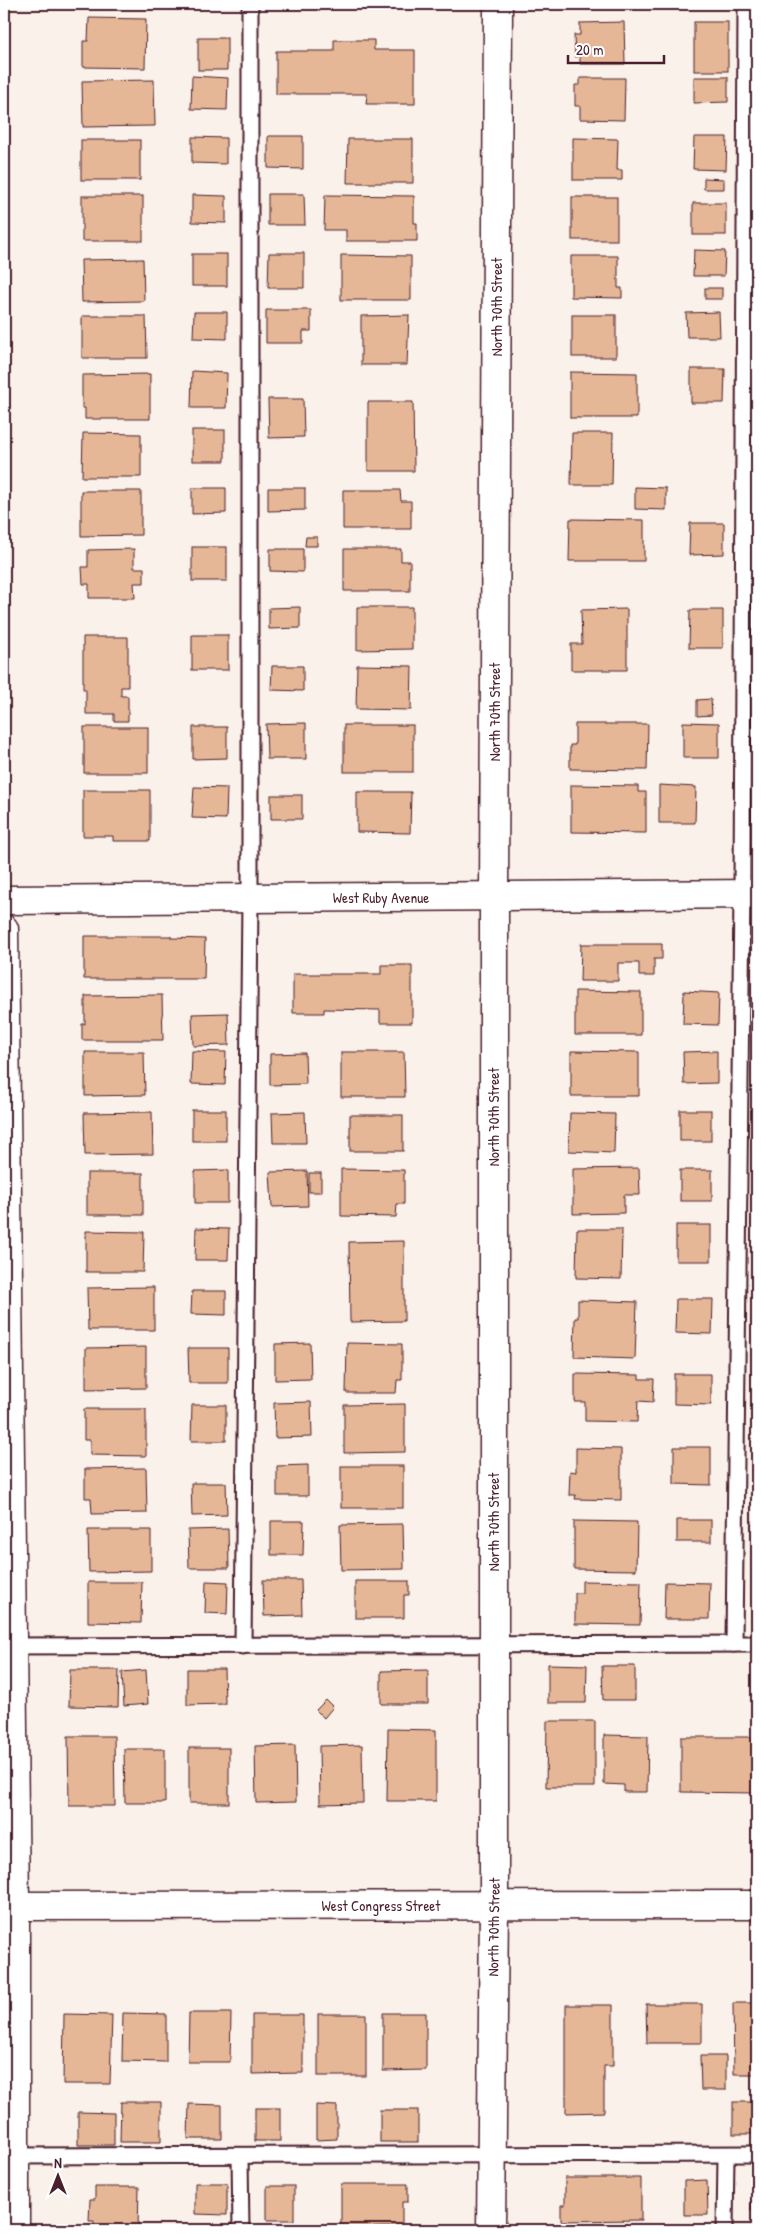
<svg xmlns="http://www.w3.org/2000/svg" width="761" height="2234" font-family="'Patrick Hand',sans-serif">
  <rect width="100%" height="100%" fill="#faf1ea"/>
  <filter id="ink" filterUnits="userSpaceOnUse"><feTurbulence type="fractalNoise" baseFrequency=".02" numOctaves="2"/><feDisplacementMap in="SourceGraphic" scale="10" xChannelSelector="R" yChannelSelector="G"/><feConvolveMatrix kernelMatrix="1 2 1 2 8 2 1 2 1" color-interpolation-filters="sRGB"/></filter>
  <g filter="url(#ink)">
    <g fill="#e6b796" stroke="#4a1f2b">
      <path d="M89 18 146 19 145 68 83 67V41H88Z"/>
      <path d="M624 22 625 64H580V56L575 57 574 35H580V23Z"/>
      <rect x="694" y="22" width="34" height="49"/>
      <rect x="198" y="38" width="29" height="32"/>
      <path d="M334 40H374V50H415V104H366L367 94H276V51H334Z"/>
      <path d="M192 76 228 78 227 110 191 109Z"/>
      <path d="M694 77H728V102L694 103Z"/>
      <path d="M580 78H625L624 120 580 119V106H575V85H580Z"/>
      <path d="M154 80 155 126 83 127 82 81Z"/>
      <path d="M268 136H303V169L268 168Z"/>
      <path d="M192 137 226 138V164L192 163Z"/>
      <path d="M694 137H727L726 170 693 169Z"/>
      <path d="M573 138 618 139 617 170H622V180H573Z"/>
      <path d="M348 139H413V183H347Z"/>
      <rect x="81" y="140" width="59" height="40"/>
      <path d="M704 178 724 179V189H704Z"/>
      <path d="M268 194H304L305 225H268Z"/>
      <path d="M192 195 226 196V223L192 222Z"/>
      <path d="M325 195 414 196V223H417V241H346V230H324Z"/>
      <rect x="82" y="196" width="61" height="45"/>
      <rect x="572" y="197" width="45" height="43"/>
      <rect x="693" y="203" width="33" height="32"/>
      <path d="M694 250 725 251 724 276H693Z"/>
      <path d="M269 253H304V288H268Z"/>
      <rect x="192" y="254" width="35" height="32"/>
      <path d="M341 255 411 256V300H341Z"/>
      <path d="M571 256H618V288H622V298L571 297Z"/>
      <path d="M143 259 144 301 82 302 81 260Z"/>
      <rect x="705" y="288" width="17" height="11"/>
      <path d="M266 310H311V331H303V343H266Z"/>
      <path d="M194 312H227V339L193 338Z"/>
      <path d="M719 312 720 337H687L686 313Z"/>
      <path d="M409 315 407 365H361V316Z"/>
      <rect x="572" y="315" width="44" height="42"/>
      <path d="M82 316H146L147 358H82Z"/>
      <path d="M691 369H725L724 403H691Z"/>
      <path d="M192 371 227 373 226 408H191Z"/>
      <path d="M570 372 637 373V418H570Z"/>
      <path d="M150 374V419H85V408H82V375Z"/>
      <path d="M268 399H303L304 437 269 438Z"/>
      <path d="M368 402H413L414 471H368Z"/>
      <rect x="192" y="430" width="33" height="31"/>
      <path d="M83 433 141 434V477H82Z"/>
      <path d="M572 433H613L612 485H571Z"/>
      <path d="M635 487 666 488V510L635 509Z"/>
      <path d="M192 488H226V513L192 514Z"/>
      <path d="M268 488H305V510L268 511Z"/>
      <path d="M343 490H400L401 501H411V529H343Z"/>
      <path d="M81 491H141V535L81 536Z"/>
      <path d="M570 519 644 520V561H569Z"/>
      <path d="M690 523H724V554L689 555Z"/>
      <path d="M306 537H317V546H305Z"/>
      <rect x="192" y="547" width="35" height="34"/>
      <path d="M134 549V568H144V583H134L135 598H89V584H83L82 567H88V550Z"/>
      <path d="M270 549H303V572L270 571Z"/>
      <path d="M344 549H401V561H410V591H344Z"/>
      <path d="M300 607V628L269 629V608Z"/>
      <path d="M357 607H412V649L357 650Z"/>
      <path d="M627 609V670H571V644H582L581 610Z"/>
      <path d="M690 610H723V648H689Z"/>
      <rect x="192" y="635" width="36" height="35"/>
      <path d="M83 637H128V687H121V696H128V721H114V714H86V689H83Z"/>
      <path d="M357 665 412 666 411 710 356 709Z"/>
      <path d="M272 666H303V691L271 690Z"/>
      <path d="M711 699 712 715 697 716V700Z"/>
      <path d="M683 722 719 723V758H683Z"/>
      <path d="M306 723V759H267L266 724Z"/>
      <path d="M575 724H648L647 770 570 769V745H575Z"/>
      <rect x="344" y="725" width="69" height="47"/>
      <rect x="84" y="727" width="64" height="46"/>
      <path d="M193 727H227V758L193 759Z"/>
      <path d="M571 785 638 786V792H646V833L571 832Z"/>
      <path d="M659 785 696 787 695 823H659Z"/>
      <path d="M194 787 227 788 226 819 192 818Z"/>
      <path d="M83 790H150V841H113V836H83Z"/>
      <path d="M357 792H411L410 833 357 832Z"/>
      <rect x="271" y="795" width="31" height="24"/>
      <path d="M84 936H171V938L205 939 204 979H84Z"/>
      <path d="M581 944H662V959H654V976H639V963H618V981H580Z"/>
      <path d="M381 965H412V1023H380V1010L324 1009V1013H293V974H381Z"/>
      <path d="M575 991 641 992V1035H575Z"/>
      <path d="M684 991 719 993 718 1025 683 1024Z"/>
      <path d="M162 995 163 1040H82V1024H85V996Z"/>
      <path d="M228 1013 229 1045 193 1046 192 1014Z"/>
      <path d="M192 1051 226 1052 225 1085 191 1084Z"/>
      <path d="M571 1051 639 1052V1096H571Z"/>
      <path d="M717 1051V1083L684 1084 683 1052Z"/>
      <path d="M85 1052H144L145 1095 85 1096Z"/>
      <path d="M341 1052H404L405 1097H341Z"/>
      <path d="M305 1053 306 1084 270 1085V1054Z"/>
      <rect x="192" y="1110" width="34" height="31"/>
      <rect x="680" y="1110" width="31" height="31"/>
      <path d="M152 1112 153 1154 85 1155 84 1113Z"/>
      <path d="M305 1112 306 1143H273L272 1113Z"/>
      <path d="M570 1113 615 1114 614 1153 569 1151Z"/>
      <rect x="350" y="1115" width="53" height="36"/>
      <path d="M639 1168 640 1195H624V1213L573 1214V1169Z"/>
      <path d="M341 1169 404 1170V1204H397L396 1217 341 1216Z"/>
      <path d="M228 1170V1203H195V1171Z"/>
      <rect x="680" y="1170" width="32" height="31"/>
      <path d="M307 1171 308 1206 272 1207 270 1172Z"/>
      <rect x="87" y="1173" width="56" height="42"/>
      <rect x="309" y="1173" width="12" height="19"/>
      <rect x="676" y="1225" width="35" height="36"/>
      <path d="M196 1228 229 1229 228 1260H195Z"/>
      <path d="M577 1229H622L621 1279 576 1278Z"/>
      <path d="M86 1231 144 1232 143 1272H86Z"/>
      <path d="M404 1241V1321L350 1322 349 1242Z"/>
      <path d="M154 1287V1330H88L87 1288Z"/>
      <path d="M192 1291H226V1315L191 1314Z"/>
      <path d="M676 1299H713L712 1334 675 1333Z"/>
      <path d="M578 1300 637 1302 635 1359 574 1357 575 1318H578Z"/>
      <path d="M310 1343 311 1379 275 1380V1344Z"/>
      <path d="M347 1343 402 1344V1380H397L396 1393H346Z"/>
      <path d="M146 1347V1388L86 1389V1348Z"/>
      <path d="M188 1348H228V1383H189Z"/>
      <path d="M575 1374 639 1375V1379H654L653 1402 638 1401 637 1422 585 1421V1402H575Z"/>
      <path d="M674 1374H711V1405L674 1404Z"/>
      <path d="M311 1402 312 1437 275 1438 274 1403Z"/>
      <path d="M405 1404V1452L344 1453V1405Z"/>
      <path d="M192 1405H226V1441H191Z"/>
      <path d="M84 1409H146V1456L90 1455V1440H84Z"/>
      <path d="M674 1447H711V1485L674 1484Z"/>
      <path d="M576 1448 621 1449V1500L575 1499 576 1495H569L570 1471 576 1472Z"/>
      <path d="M308 1465V1496H277V1466Z"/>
      <rect x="341" y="1466" width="62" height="42"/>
      <path d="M146 1468 147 1513 92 1514 91 1498H85V1469Z"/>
      <path d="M755 1470H757V1509H754Z"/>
      <path d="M191 1483H226L227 1515 192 1516Z"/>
      <rect x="677" y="1520" width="34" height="22"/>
      <path d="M271 1521H304L303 1555H271Z"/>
      <path d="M574 1521 637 1522 636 1570 574 1569Z"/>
      <path d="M403 1524 404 1569 341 1570 340 1525Z"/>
      <path d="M228 1529 229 1568H189L188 1530Z"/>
      <path d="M88 1530H151V1571L89 1572Z"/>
      <path d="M757 1572V1610L756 1609Z"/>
      <path d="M263 1580H301L302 1615 264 1616Z"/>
      <path d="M206 1581 228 1582 227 1614 205 1613Z"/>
      <path d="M355 1581H409V1595H404V1618H355Z"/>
      <path d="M582 1581 641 1582 640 1625 575 1624V1593H582Z"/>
      <path d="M88 1582H142L141 1623 88 1622Z"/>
      <path d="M665 1582 710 1583 709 1619H664Z"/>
      <path d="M548 1664 587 1665 586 1703H548Z"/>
      <path d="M602 1666H635V1700H603Z"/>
      <path d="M187 1669H224L225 1704 187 1705Z"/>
      <path d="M70 1670H119L118 1707 69 1706Z"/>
      <path d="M146 1670 148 1704 124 1706 122 1672Z"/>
      <path d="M428 1670V1704H381V1671Z"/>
      <path d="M326 1700 333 1707 324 1718 316 1710Z"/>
      <path d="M547 1721H595V1787H546Z"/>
      <path d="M388 1729 436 1730V1801H387Z"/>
      <path d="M604 1735 648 1736 647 1792H624V1785L604 1784Z"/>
      <path d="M68 1736H114L115 1806H69Z"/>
      <path d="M681 1737H757V1793L681 1792Z"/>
      <path d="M295 1745 296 1802 256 1803 255 1746Z"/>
      <path d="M362 1745 363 1803 320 1804 319 1746Z"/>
      <rect x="189" y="1748" width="40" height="55"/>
      <path d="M124 1749H165V1803H125Z"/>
      <path d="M733 2003H757V2074H734Z"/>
      <path d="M646 2004H702V2043H647Z"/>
      <path d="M566 2005H613V2066H604V2112L566 2113Z"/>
      <path d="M123 2013 166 2014V2062L122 2061Z"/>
      <path d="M189 2013H231L230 2062H188Z"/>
      <path d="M383 2013H426V2070L383 2071Z"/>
      <path d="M64 2014 112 2015 110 2084H63Z"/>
      <rect x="318" y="2014" width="48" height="62"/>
      <path d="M252 2015H303V2073L252 2074Z"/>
      <path d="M700 2056H726V2090H701Z"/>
      <path d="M121 2102H161V2142H120Z"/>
      <rect x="733" y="2102" width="24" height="32"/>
      <path d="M189 2104 222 2105V2139H188Z"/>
      <path d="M316 2105 337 2106V2139L316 2140Z"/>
      <rect x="255" y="2108" width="25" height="33"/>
      <rect x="380" y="2110" width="38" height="32"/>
      <path d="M78 2112 114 2113V2145H78Z"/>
      <path d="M753 2173 757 2174V2211L751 2210Z"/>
      <path d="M565 2178H641V2220L561 2221V2205H565Z"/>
      <path d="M707 2180 708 2215H684V2181Z"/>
      <path d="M195 2183H227V2215L195 2214Z"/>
      <path d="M341 2184H408V2202H402V2227L341 2228Z"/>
      <rect x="267" y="2186" width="27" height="34"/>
      <path d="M95 2187H139L138 2229 94 2228V2221H89L90 2199H95Z"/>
    </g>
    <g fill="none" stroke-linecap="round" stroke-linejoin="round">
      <defs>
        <g id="lane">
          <path d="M734 1644 742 894 746 4"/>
          <path d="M6 1646 757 1644"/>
          <path d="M243 1646 250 899V4"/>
          <path d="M9 2156 757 2154"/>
          <path d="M240 2156 241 2230"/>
          <path d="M725 2230 726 2155"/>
        </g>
        <g id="street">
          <path d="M4 900 757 894"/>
          <path d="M4 929 15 1906V2230"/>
          <path d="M491 2230 494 1906V897L498 4"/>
        </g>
        <path id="secondary" d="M4 1906 757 1905"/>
      </defs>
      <use href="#lane" stroke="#4a1f2b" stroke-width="19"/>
      <use href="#street" stroke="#4a1f2b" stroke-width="31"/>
      <use href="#secondary" stroke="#4a1f2b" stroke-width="31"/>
      <use href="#lane" stroke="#fff" stroke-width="15"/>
      <use href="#street" stroke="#fff" stroke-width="28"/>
      <use href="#secondary" stroke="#fff" stroke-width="28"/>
    </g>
  </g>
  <g text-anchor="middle" stroke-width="5" stroke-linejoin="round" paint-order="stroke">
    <g font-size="15" fill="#4a1f2b" stroke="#fff">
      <text transform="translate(497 307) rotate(-90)" y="5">North 70th Street</text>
      <text transform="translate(495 712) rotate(-90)" y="5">North 70th Street</text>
      <text x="381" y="903">West Ruby Avenue</text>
      <text transform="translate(494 1117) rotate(-90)" y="5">North 70th Street</text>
      <text transform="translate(494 1522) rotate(-90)" y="5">North 70th Street</text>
      <text x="381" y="1911">West Congress Street</text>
      <text transform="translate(494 1927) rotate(-89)" y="5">North 70th Street</text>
    </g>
  </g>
  <rect width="761" height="2234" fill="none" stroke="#fff" stroke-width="20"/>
  <rect x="10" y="10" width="741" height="2214" fill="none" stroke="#4a1f2b" stroke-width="2" filter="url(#ink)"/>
  <g transform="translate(58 2176)" stroke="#ffffff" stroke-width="4" paint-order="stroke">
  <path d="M0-4L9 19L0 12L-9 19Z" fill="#4a1f2b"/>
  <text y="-8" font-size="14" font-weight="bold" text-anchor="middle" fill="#4a1f2b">N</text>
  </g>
  <path d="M568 55v8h96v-8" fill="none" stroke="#4a1f2b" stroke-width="2.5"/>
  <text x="576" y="55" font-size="15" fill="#4a1f2b" stroke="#ffffff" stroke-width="4" paint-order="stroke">20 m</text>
</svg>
